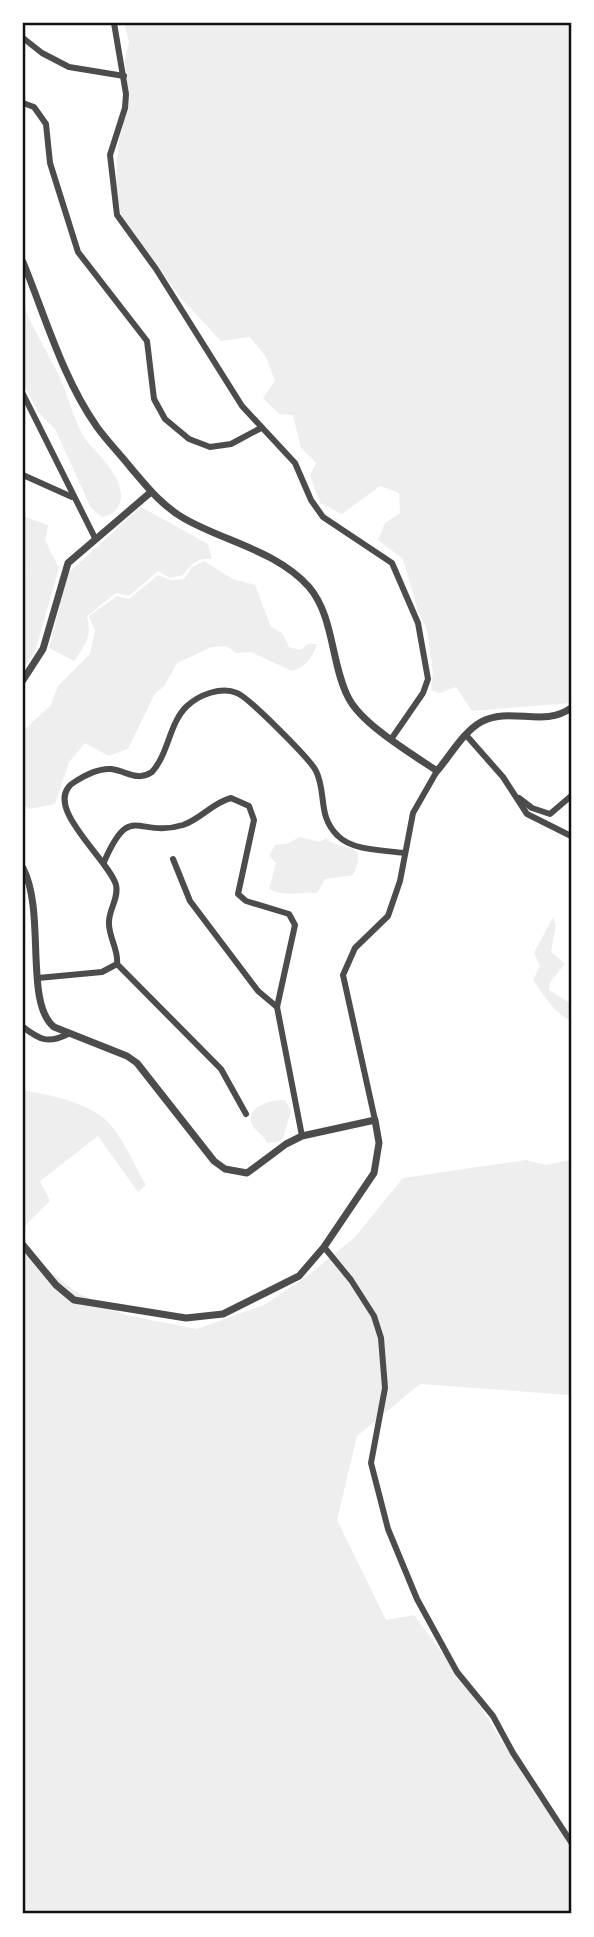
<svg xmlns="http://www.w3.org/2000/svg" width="594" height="1937" font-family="'Titillium Web',sans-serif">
  <rect width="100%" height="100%" fill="#fff"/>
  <g fill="#eee">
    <path d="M124 23H571V703L472 711 456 687 440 693 431 690 433 673 427 630 418 611 403 559 378 540 385 523 400 513 399 493 380 486 342 514 320 503 310 476 316 463 301 448 293 415 279 414 263 398 275 381 266 357 250 337 221 341 181 298 121 216 116 184 118 146 128 101 125 60 129 42Z"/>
    <path d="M23 304C32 328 46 349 57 372 69 394 74 428 91 446 102 458 122 478 121 497 121 508 113 515 102 517L91 508 55 429 38 412 23 383Z"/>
    <path d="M141 507 208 544 212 559C198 557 190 565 183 575L170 578 158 571 129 596 116 593 87 616C92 636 86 644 74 661L49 648 68 573Z"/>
    <path d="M23 516 48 525 45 540 59 568 35 652 23 669V575L26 568 23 563Z"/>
    <path d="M204 561 233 579 255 585 271 627 282 633 289 647 300 650 308 644H317C312 658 307 666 292 671L251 652 236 653 227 646 212 647 177 663 165 685 154 695 128 749 109 756 85 743 69 762 55 804 29 809 23 804V731L51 705 58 686 90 654 95 631 89 616 117 596 129 599 158 575 171 580 184 579 192 567Z"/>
    <path d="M300 837 320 842 326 838C336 849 347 843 358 853V862L353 875 325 879 317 893C300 892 285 897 269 889L276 863 269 856 275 845 286 844Z"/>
    <path d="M553 917 556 925 551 952 565 964 550 982 549 990 571 1004V1021C552 1011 545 996 533 980L540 966 534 953Z"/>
    <path d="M23 1090C49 1095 78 1100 101 1116 121 1131 133 1164 146 1185L138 1192 98 1136 40 1181 50 1201 23 1228Z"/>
    <path d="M285 1100 291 1111 283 1138 278 1142 267 1143C264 1135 257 1133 253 1126 242 1107 272 1099 285 1100Z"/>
    <path d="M526 1160 546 1165 571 1160V1395L420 1384 357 1436 337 1520 386 1620 414 1615 467 1686 538 1798 571 1843V1914H23V1249L76 1292 126 1315 197 1329 264 1305 306 1277 355 1237 403 1178Z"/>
  </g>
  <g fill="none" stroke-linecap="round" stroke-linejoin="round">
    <g stroke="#4c4c4c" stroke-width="6">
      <path d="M114 23 126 94 125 108 110 155 117 215 156 269 242 406 295 463 311 500 323 517 392 563 418 623 428 679 423 693 392 738"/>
      <path d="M23 38 42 53 69 67 124 76"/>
      <path d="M23 103 34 107 46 124 50 163 78 252 147 341 154 399 165 419 189 439 210 447 231 444 261 428"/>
      <path d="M23 394 95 538"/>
      <path d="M23 475 72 497"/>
      <path d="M466 735 503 777 527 814 571 836"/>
      <path d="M519 798 532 808 550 814 571 796"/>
      <path d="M173 859 190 901 258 991 277 1007"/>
      <path d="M104 862C131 800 137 839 183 825 201 819 212 803 231 798L249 806 254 820 238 894 246 901 289 914 295 925 277 1007 302 1136"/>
      <path d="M117 964 221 1069 246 1114"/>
      <path d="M38 978 102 972 117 964C119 950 108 936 109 922 109 909 119 898 116 885 109 859 37 803 76 781 85 775 100 768 111 769 127 771 137 782 152 772 169 753 169 723 187 706 199 695 221 686 237 693 248 697 311 760 316 771 327 793 317 816 338 836 353 851 384 850 404 853"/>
      <path d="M23 1027C40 1040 48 1044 68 1034"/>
      <path d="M375 1120 343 975 355 948 388 916 400 881 413 813 437 771"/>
      <path d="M324 1247 351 1280 374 1316 381 1338 385 1388 371 1463 388 1529 417 1599 457 1672 493 1716 513 1753 571 1842"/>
    </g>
    <g stroke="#4c4c4c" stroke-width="7">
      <path d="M23 262C45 316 63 379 97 427 107 441 120 454 131 468 147 487 162 506 185 519 226 542 277 551 309 587 334 616 331 664 348 697 361 724 412 754 437 771 450 756 463 732 481 722 510 706 544 728 571 708"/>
      <path d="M23 680 43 649 68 563 151 492"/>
      <path d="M23 868C46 912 24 1003 54 1027L127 1056 137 1063 214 1161 225 1169 247 1173 286 1144 302 1136 375 1120 379 1143 374 1173 324 1247 299 1276 223 1314 186 1318 74 1300 56 1285 23 1245"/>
    </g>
  </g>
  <rect width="594" height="1937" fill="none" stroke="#ffffff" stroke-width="49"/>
  <rect x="24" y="24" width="546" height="1888" fill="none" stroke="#111" stroke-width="2.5"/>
</svg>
